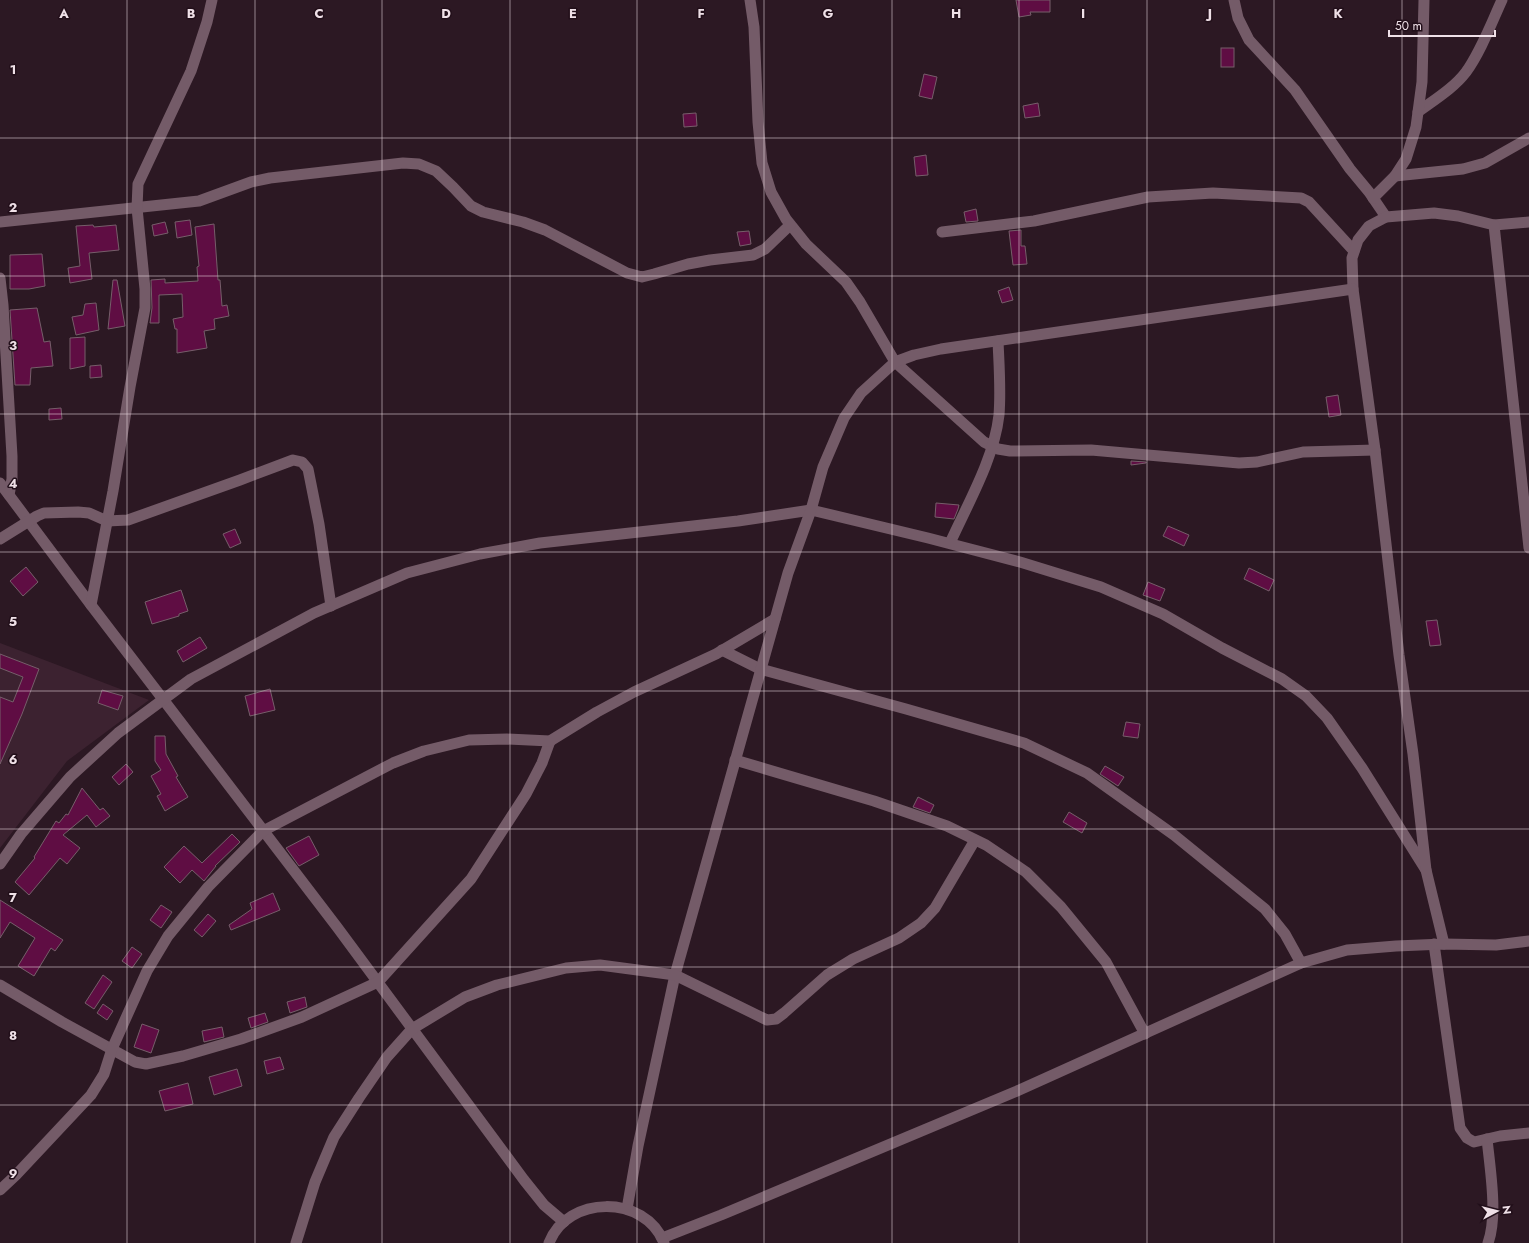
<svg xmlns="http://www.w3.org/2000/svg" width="1529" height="1243" font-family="Jost,sans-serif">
  <rect width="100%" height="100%" fill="#2c1823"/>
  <path fill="#3c2230" d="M0 643 149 700 67 761 0 848Z"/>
  <g fill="#5f0d43" stroke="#765e6a">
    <path d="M1016 0H1050V12H1030L1031 15 1019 17Z"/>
    <rect x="1221" y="48" width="13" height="19"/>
    <path d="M924 74 937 77 932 99 919 96Z"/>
    <path d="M1038 103 1040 116 1025 118 1023 106Z"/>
    <path d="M696 113 697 126 684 127 683 114Z"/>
    <path d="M926 155 928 175 916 176 914 157Z"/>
    <path d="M976 209 978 221 966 222 964 212Z"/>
    <path d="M190 220 192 235 177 238 175 222Z"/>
    <path d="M165 222 168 233 154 236 152 225Z"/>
    <path d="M214 224 218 280H220L222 306 227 305 229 316 214 319 215 329 204 331 207 348 177 353V329H175L173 319 183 317 182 294 159 295V323H150L152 308 151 280 165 279V283L198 281 197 267 199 266 195 227Z"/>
    <path d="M93 225 94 227 116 225 119 250 89 253 92 279 70 283 68 268 80 266 76 226Z"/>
    <path d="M1021 230V246H1025L1027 264 1013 265 1009 231Z"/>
    <path d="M749 231 751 244 740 246 737 232Z"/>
    <path d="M42 254 45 286 29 289H10V255Z"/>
    <path d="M113 280H117L125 326 108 329Z"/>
    <path d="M1009 287 1013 300 1002 303 998 291Z"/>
    <path d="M96 303 99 330 76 335 72 317 83 315 85 304Z"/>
    <path d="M37 308 44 342 50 341 53 366 31 368 30 385H15L10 310Z"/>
    <path d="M85 337V366L70 369V338Z"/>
    <path d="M101 365 102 377 90 378V366Z"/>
    <path d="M1338 395 1341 415 1329 417 1326 397Z"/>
    <path d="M61 408 62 419 49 420V409Z"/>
    <path d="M1131 461 1146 462V463L1131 465Z"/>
    <path d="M936 503 959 505 958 509 954 519 935 517Z"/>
    <path d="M1168 526 1189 535 1184 546 1163 536Z"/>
    <path d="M235 529 241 543 230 548 223 534Z"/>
    <path d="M26 567 38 582 23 596 10 581Z"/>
    <path d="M1249 568 1274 580 1269 591 1244 579Z"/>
    <path d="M1148 582 1165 589 1160 601 1143 595Z"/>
    <path d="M181 590 188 611 179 614V616L152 624 145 602Z"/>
    <path d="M1437 620 1441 645 1430 646 1426 621Z"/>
    <path d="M200 637 207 648 183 662 177 651Z"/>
    <path d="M0 654 39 669 22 714 0 764V697L13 702 23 677 0 668Z"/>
    <path d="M270 689 275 710 250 716 245 696Z"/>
    <path d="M102 690 123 696 118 710 98 703Z"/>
    <path d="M1126 722 1140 724 1138 738 1123 736Z"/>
    <path d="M155 736H165L166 754 178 776 176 777 188 797 165 811 157 796 161 794 151 776 161 770 155 761Z"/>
    <path d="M126 764 133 772 119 785 112 777Z"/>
    <path d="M1105 766 1124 777 1118 786 1100 774Z"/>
    <path d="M82 788 100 810 103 808 110 816 96 827 87 815 63 835 80 848 67 864 60 858 29 895 15 882 35 858 34 857 56 821 59 823 66 814 68 815Z"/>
    <path d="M918 797 934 805 930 813 913 807Z"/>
    <path d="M1069 812 1087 823 1082 833 1063 822Z"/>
    <path d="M232 834 240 842 215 866H216L204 881 192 870 180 883 164 867 184 846 202 863Z"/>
    <path d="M309 836 319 855 299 866 286 848Z"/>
    <path d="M273 893 280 910 231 930 229 925 252 909 250 903Z"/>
    <path d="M0 900 63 940 55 951 51 948 34 976 18 966 35 938 10 922 0 938Z"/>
    <path d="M161 905 172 912 161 928 150 920Z"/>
    <path d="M208 914 216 921 202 937 194 930Z"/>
    <path d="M132 947 142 954 132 968 122 961Z"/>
    <path d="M103 975 112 982 94 1009 85 1003Z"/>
    <path d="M305 997 307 1007 290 1013 287 1002Z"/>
    <path d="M103 1004 113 1011 107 1020 97 1013Z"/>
    <path d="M265 1013 268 1022 251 1028 248 1018Z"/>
    <path d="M142 1024 159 1030 151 1053 134 1047Z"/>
    <path d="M222 1027 224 1037 204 1042 202 1031Z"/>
    <path d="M280 1057 284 1069 267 1074 264 1061Z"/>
    <path d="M237 1069 242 1086 214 1095 209 1077Z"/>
    <path d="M188 1083 193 1104 165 1111 159 1091Z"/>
  </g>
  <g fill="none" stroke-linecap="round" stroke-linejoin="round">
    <g stroke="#745b68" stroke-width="11">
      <path d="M750 0 754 27 758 122 762 163 771 192 786 219 806 244 846 282 860 302 895 362 984 442 998 449 1010 451 1091 450 1239 463 1257 462 1303 452 1375 450"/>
      <path d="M1234 0 1238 18 1249 40 1295 90 1350 169 1369 192 1386 217"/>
      <path d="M1418 112C1434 100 1454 88 1466 72 1481 51 1491 24 1502 0"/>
      <path d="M1395 176 1463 169 1485 163 1529 138"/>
      <path d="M1373 198 1395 176 1406 159 1416 127 1422 82 1424 0"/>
      <path d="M0 222 199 201 251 182 270 178 403 163 419 164 436 171 453 187 471 206 483 212 523 222 545 230 627 273 642 277 654 274 688 264 710 260 753 255 765 249 790 225"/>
      <path d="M1494 225 1529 222"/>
      <path d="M942 232 1034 221 1148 197 1213 193 1301 198 1309 202 1354 251"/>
      <path d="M0 278 3 305 12 456V479L9 495"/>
      <path d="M0 483 91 605 337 927 524 1180 544 1205 564 1222"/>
      <path d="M0 539 37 516 44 513 78 512 89 513 107 521 128 520 240 480 293 460 302 462 308 469 319 524 331 606"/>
      <path d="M950 543C968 503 994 459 999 415 1001 390 999 365 998 341"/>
      <path d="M91 605 113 491 130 387 145 308V289L137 208 138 184 191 71 207 22 212 0"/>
      <path d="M722 650 760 669 906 709 1024 743 1087 773 1174 835 1265 909 1285 934 1301 963"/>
      <path d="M735 760 874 801 947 826 986 845 1026 872 1061 907 1106 962 1145 1034"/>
      <path d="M0 864 21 834 70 777 118 733 191 679 314 613 407 573 480 554 540 543 738 521 811 510 928 538 1020 562 1101 587 1163 614 1222 648 1282 679 1306 696 1327 718 1362 768 1426 870"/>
      <path d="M1434 944 1460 1128 1467 1138 1474 1142 1500 1136 1529 1133"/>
      <path d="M1444 944 1426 870 1413 754 1399 655 1375 450 1353 289 1352 258 1358 240 1369 226 1386 217 1434 213 1458 216 1494 225 1529 548"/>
      <path d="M0 985 62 1022 135 1062 146 1064 183 1056 241 1039 302 1017 378 982 471 879 526 794 542 763 550 741"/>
      <path d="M1487 1139C1490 1168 1498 1216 1488 1243"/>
      <path d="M0 1190 16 1175 91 1095 104 1074 112 1049 147 971 168 936 208 887 263 831 393 763 424 751 469 740 507 739 550 741 597 712 634 692 716 654 775 619"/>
      <path d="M627 1209 638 1146 675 975 788 573 811 510 823 467 844 418 861 393 895 362 914 355 941 349 1353 289"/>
      <path d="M662 1238 721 1215 1017 1091 1301 963 1347 950 1396 946 1444 944 1496 945 1529 941"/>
      <path d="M296 1243 315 1182 334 1137 359 1098 387 1057 412 1029 465 997 497 985 566 968 600 965 675 975 767 1020 776 1019 784 1013 827 975 853 959 899 938 921 923 935 908 975 840"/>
      <path d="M549 1243C567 1195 645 1194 664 1243"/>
    </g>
  </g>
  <path fill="none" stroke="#efe0e7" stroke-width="1" stroke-opacity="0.55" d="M127 0V1243M255 0V1243M382 0V1243M510 0V1243M637 0V1243M764 0V1243M892 0V1243M1019 0V1243M1147 0V1243M1274 0V1243M1402 0V1243M0 138H1529M0 276H1529M0 414H1529M0 552H1529M0 691H1529M0 829H1529M0 967H1529M0 1105H1529"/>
  <g font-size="13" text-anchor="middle" font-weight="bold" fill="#efe0e7" stroke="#220f1a" stroke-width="3" stroke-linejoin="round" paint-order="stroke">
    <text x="64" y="18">A</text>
    <text x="191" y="18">B</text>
    <text x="319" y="18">C</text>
    <text x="446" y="18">D</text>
    <text x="573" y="18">E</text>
    <text x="701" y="18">F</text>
    <text x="828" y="18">G</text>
    <text x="956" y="18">H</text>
    <text x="1083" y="18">I</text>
    <text x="1210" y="18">J</text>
    <text x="1338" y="18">K</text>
    <text x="13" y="74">1</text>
    <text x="13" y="212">2</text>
    <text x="13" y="350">3</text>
    <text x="13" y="488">4</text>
    <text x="13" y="626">5</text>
    <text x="13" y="764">6</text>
    <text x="13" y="902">7</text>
    <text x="13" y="1040">8</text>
    <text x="13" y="1178">9</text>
  </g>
  <g transform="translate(1497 1211) rotate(83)" stroke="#220f1a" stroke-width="3" paint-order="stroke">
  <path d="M0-3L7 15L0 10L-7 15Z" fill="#efe0e7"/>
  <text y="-6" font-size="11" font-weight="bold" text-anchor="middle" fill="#efe0e7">N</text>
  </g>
  <path d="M1389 30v6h106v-6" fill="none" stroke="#efe0e7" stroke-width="2"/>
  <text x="1395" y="30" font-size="12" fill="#efe0e7" stroke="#220f1a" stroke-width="3" paint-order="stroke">50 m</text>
</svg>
